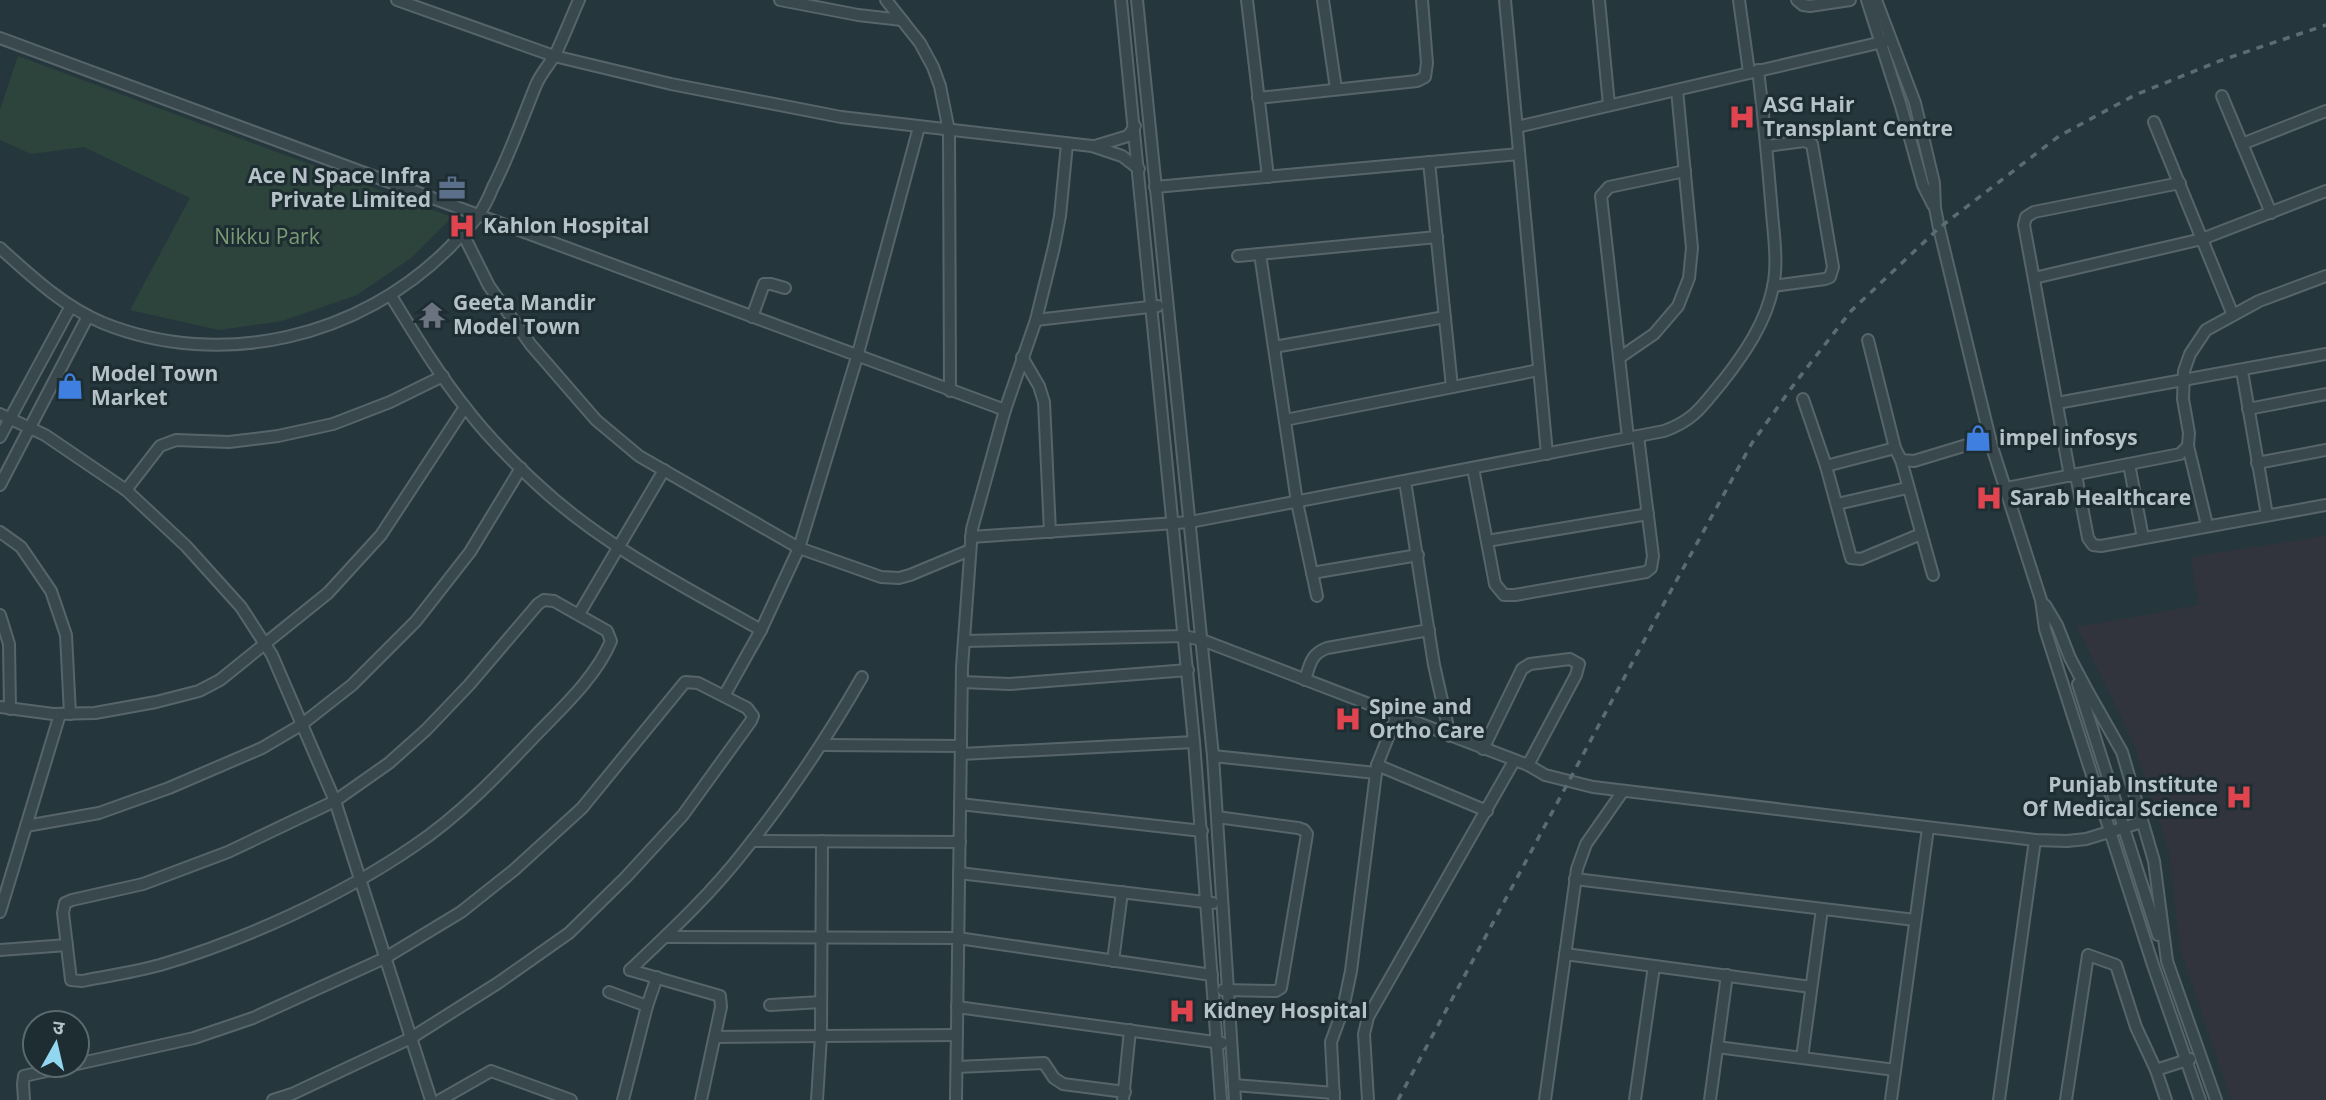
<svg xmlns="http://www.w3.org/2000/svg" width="2326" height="1100" font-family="'Open Sans','Noto Sans Devanagari',sans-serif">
  <rect width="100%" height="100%" fill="#25373c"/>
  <path fill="#31333d" d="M2326 536V1100H2231L2180 949 2169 852 2133 742 2077 627 2199 605 2190 557Z"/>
  <path fill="#2d443c" d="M18 56 452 217 411 258 357 295 282 321 219 330 130 310 190 198 84 147 31 154 0 140V110Z"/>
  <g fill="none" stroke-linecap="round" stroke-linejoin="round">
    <defs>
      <g id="minor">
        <path d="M397 0 554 56 671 84 841 117 1092 146 1122 156 1139 169"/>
        <path d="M780 0 858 15 902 20"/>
        <path d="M886 0 920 43 933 67 940 86 949 131 950 391"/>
        <path d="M1121 0 1194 742 1221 1100"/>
        <path d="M1137 0 1213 756 1235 1100"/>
        <path d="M1247 0 1268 177"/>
        <path d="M1323 0 1336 89"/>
        <path d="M1505 0 1547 454"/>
        <path d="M1599 0 1609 105"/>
        <path d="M1739 0 1749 72"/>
        <path d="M1797 0 1803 5 1810 6 1850 0"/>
        <path d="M1867 0 1901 106 1923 185 1933 205"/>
        <path d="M1876 0 1915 103 1934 183 1935 208 1939 228 1992 447 2041 600 2045 629 2153 965 2200 1100"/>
        <path d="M0 38 1005 410"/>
        <path d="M2222 96 2271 213"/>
        <path d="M1258 98 1417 81 1425 77 1427 63 1422 0"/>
        <path d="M2154 122 2233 315"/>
        <path d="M1517 127 1891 40"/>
        <path d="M2242 144 2326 111"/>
        <path d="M1095 146 1128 136 1135 126"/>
        <path d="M1767 146 1804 141 1812 144 1833 267 1830 277 1825 279 1773 286"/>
        <path d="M1429 162 1452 387"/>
        <path d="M1155 187 1519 154"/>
        <path d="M463 234 489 286 531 345 596 420 639 456 799 548 881 577 899 578 910 575 970 550"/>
        <path d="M0 248C31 276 64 307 103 323 222 371 361 337 450 247 459 237 470 227 478 216 484 207 489 197 493 187 510 154 522 119 536 85 541 73 550 64 556 53 564 36 571 18 579 0"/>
        <path d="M1260 254 1297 502 1317 596"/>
        <path d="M1238 256 1437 237"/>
        <path d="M2034 278 2202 239 2326 191"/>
        <path d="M391 296C414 333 437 372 465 407 486 435 512 461 538 485 602 545 685 587 761 630"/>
        <path d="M752 317 764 284H771L785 288"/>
        <path d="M1036 320 1158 306"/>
        <path d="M1868 340 1895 448 1901 460 1914 461 1990 438"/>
        <path d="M1274 347 1445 317"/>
        <path d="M1022 357 1039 386 1044 402 1050 532"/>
        <path d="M1619 358 1654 334 1678 306 1689 278 1692 248 1677 90"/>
        <path d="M2242 371 2267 515"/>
        <path d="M1803 399 1826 466 1851 558 1861 559 1921 534"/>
        <path d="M2057 403 2326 354"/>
        <path d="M2248 409 2326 394"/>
        <path d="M0 414 45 435 126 490 186 546 241 607 272 655 335 801 431 1100"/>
        <path d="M1285 420 1539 370"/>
        <path d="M0 437 71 306"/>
        <path d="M1628 438 1601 196 1609 187 1685 171"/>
        <path d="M2188 446 2207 525"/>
        <path d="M1901 460 1933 575"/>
        <path d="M2257 463 2326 450"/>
        <path d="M2129 464 2143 538"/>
        <path d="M1826 466 1895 448"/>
        <path d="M1473 468 1495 584 1504 595H1515L1646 572 1651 568 1653 556 1638 436"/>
        <path d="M2076 475 2088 538 2093 545 2101 546 2326 505"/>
        <path d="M2070 476 2024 225 2026 217 2034 212 2180 183"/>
        <path d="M1405 481 1434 665 1450 736"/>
        <path d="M0 485 88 316"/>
        <path d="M2006 488 2180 454 2188 446 2189 433 2183 399 2184 371 2190 354 2206 330 2259 301 2326 276"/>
        <path d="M126 490 160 446 176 440 229 442 278 436 333 424 390 402 443 376"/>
        <path d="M1837 504 1907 488"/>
        <path d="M0 532 21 547 51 591 66 635 70 714"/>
        <path d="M971 537 1190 522 1664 431C1695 420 1703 405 1723 381 1745 353 1766 322 1773 287 1778 263 1774 237 1772 213 1768 165 1764 118 1758 70"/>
        <path d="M1487 541 1648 514"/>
        <path d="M1312 573 1418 555"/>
        <path d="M544 600 554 601 607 631 611 641C596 677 562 708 535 736 498 775 459 816 414 846 341 896 245 940 160 965 134 972 108 976 82 981L71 980 63 913 65 903 72 900 143 884 228 852 335 801 389 763 426 730 469 685 538 604Z"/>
        <path d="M2045 605 2057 625 2070 658 2088 692 2122 752 2154 861 2167 961 2216 1100"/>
        <path d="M579 614 664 470"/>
        <path d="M0 615 9 644 10 709"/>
        <path d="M964 641 1184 636 1202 640 1528 765 1545 775 1593 787 2035 840 2067 841 2086 839 2142 822"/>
        <path d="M1305 680C1310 664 1311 654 1327 648L1429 630"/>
        <path d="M962 682 1010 684 1188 670"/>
        <path d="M2078 684 2158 935"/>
        <path d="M724 696 761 630 799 548 857 357 919 127"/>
        <path d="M0 707 53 714 95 713 156 702 199 691 220 680 328 593 381 535 465 407"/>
        <path d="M822 745 961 746"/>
        <path d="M1483 749 1522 669 1530 664 1570 659 1579 664 1576 675 1528 765"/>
        <path d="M961 754 1194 742"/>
        <path d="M1213 756 1376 773"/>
        <path d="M1377 765 1487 811"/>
        <path d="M960 804 1202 831"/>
        <path d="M1217 817 1298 828 1304 830 1307 834 1281 988 1276 991 1223 990"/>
        <path d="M26 826 99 813 169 788 262 748 301 725 352 685 416 621 470 552 521 468"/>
        <path d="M752 841 960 842"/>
        <path d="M959 873 1213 903"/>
        <path d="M1575 879 1915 920"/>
        <path d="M0 912 60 714"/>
        <path d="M665 937 958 938 1212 975"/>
        <path d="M0 950 67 945"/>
        <path d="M1565 954 1811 987"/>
        <path d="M1113 961 1122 892"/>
        <path d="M630 970C670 932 711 894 745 850 789 795 827 738 862 677"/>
        <path d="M630 970 720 996 721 1007 701 1100"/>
        <path d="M609 992 647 1006"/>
        <path d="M770 1005 821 1002"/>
        <path d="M957 1007 1222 1043"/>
        <path d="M715 1037 957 1035"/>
        <path d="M1717 1047 1895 1070"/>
        <path d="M1802 1058 1822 909"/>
        <path d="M77 1064 194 1038 253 1018 385 958 461 912 514 870 582 808 685 682 698 683 747 708 753 716 751 721 683 815 626 877 569 933 498 983 411 1038 292 1094 273 1100"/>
        <path d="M957 1067 1044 1063 1054 1078 1063 1084 1125 1092"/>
        <path d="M2156 1070 2166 1100"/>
        <path d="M1234 1085 1334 1093"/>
        <path d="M24 1100 23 1084 24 1076 73 1065"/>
        <path d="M440 1100 491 1071 571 1100"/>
        <path d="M623 1100 647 1006 657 977"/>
        <path d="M817 1100 821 1036 822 841"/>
        <path d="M956 1100 962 667 972 529 1005 410 1036 320 1054 247 1060 216 1067 144"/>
        <path d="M1123 1100 1130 1030"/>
        <path d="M1334 1100 1331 1042 1343 1009 1351 971 1377 765 1397 715"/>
        <path d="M1368 1100 1364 1034 1368 1017 1514 761"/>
        <path d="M1545 1100 1577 869 1586 844 1623 791"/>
        <path d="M1635 1100 1654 966"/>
        <path d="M1710 1100 1727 975"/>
        <path d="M1891 1100 1928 828"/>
        <path d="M1999 1100 2035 840"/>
        <path d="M2066 1100 2088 955 2116 965 2136 1027 2156 1070 2190 1059"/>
      </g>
    </defs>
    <use href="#minor" stroke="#57656a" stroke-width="14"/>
    <use href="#minor" stroke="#39484c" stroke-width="10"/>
    <path stroke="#5b6d73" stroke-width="3.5" stroke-dasharray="7 7" stroke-linecap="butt" d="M1398 1100 1668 596 1752 443 1795 383 1851 311 1939 228 2059 136 2135 95 2222 60 2326 25"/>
  </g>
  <defs>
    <symbol id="hospital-bare" viewBox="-9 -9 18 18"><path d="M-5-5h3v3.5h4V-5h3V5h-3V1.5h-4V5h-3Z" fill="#e0444e" stroke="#1e2d31" stroke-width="2.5" paint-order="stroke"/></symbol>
    <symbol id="office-bare" viewBox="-9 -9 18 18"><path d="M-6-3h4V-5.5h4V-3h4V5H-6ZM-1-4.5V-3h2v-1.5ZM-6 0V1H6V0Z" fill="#5c6f8a" stroke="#1e2d31" stroke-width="2.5" paint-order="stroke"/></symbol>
    <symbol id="temple-bare" viewBox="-9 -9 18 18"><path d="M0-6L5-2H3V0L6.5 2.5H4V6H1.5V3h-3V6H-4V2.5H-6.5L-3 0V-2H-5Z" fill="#6b7280" stroke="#1e2d31" stroke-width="2.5" paint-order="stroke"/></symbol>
    <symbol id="shop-bare" viewBox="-9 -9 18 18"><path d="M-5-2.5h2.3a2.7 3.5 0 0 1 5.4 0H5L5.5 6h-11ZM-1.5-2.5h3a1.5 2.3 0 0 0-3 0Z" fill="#3f7fe0" stroke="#1e2d31" stroke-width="2.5" paint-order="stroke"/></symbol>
  </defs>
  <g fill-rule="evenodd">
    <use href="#hospital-bare" x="1723" y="98" width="38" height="38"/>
    <use href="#office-bare" x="433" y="169" width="38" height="38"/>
    <use href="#hospital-bare" x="443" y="207" width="38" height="38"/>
    <use href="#temple-bare" x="413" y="296" width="38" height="38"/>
    <use href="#shop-bare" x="51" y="367" width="38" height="38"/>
    <use href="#shop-bare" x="1959" y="419" width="38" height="38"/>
    <use href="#hospital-bare" x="1970" y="479" width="38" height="38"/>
    <use href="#hospital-bare" x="1329" y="700" width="38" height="38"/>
    <use href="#hospital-bare" x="2220" y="778" width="38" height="38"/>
    <use href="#hospital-bare" x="1163" y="992" width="38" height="38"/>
  </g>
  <g text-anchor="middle" stroke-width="6" stroke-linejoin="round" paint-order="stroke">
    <g font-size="21" font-weight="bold" fill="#b5c2c7" stroke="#1e2d31" text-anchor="start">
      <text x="1763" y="112">ASG Hair<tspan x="1763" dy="24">Transplant Centre</tspan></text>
      <text x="431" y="183" text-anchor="end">Ace N Space Infra<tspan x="431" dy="24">Private Limited</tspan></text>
      <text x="483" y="233">Kahlon Hospital</text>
      <text x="453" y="310">Geeta Mandir<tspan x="453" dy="24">Model Town</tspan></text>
      <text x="91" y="381">Model Town<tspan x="91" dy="24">Market</tspan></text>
      <text x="1999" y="445">impel infosys</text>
      <text x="2010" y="505">Sarab Healthcare</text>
      <text x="1369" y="714">Spine and<tspan x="1369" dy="24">Ortho Care</tspan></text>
      <text x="2218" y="792" text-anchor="end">Punjab Institute<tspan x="2218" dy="24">Of Medical Science</tspan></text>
      <text x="1203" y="1018">Kidney Hospital</text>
    </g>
    <g font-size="21" fill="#7a9b75" stroke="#1e2d31">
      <text x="267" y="244">Nikku Park</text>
    </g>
  </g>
  <g transform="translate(56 1044) rotate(8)"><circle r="33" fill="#1e2d31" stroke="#5a696d" stroke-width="2"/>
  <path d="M0-5L12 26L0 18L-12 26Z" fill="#91d7f0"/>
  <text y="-10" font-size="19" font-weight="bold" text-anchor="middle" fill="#b5c2c7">उ</text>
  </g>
</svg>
